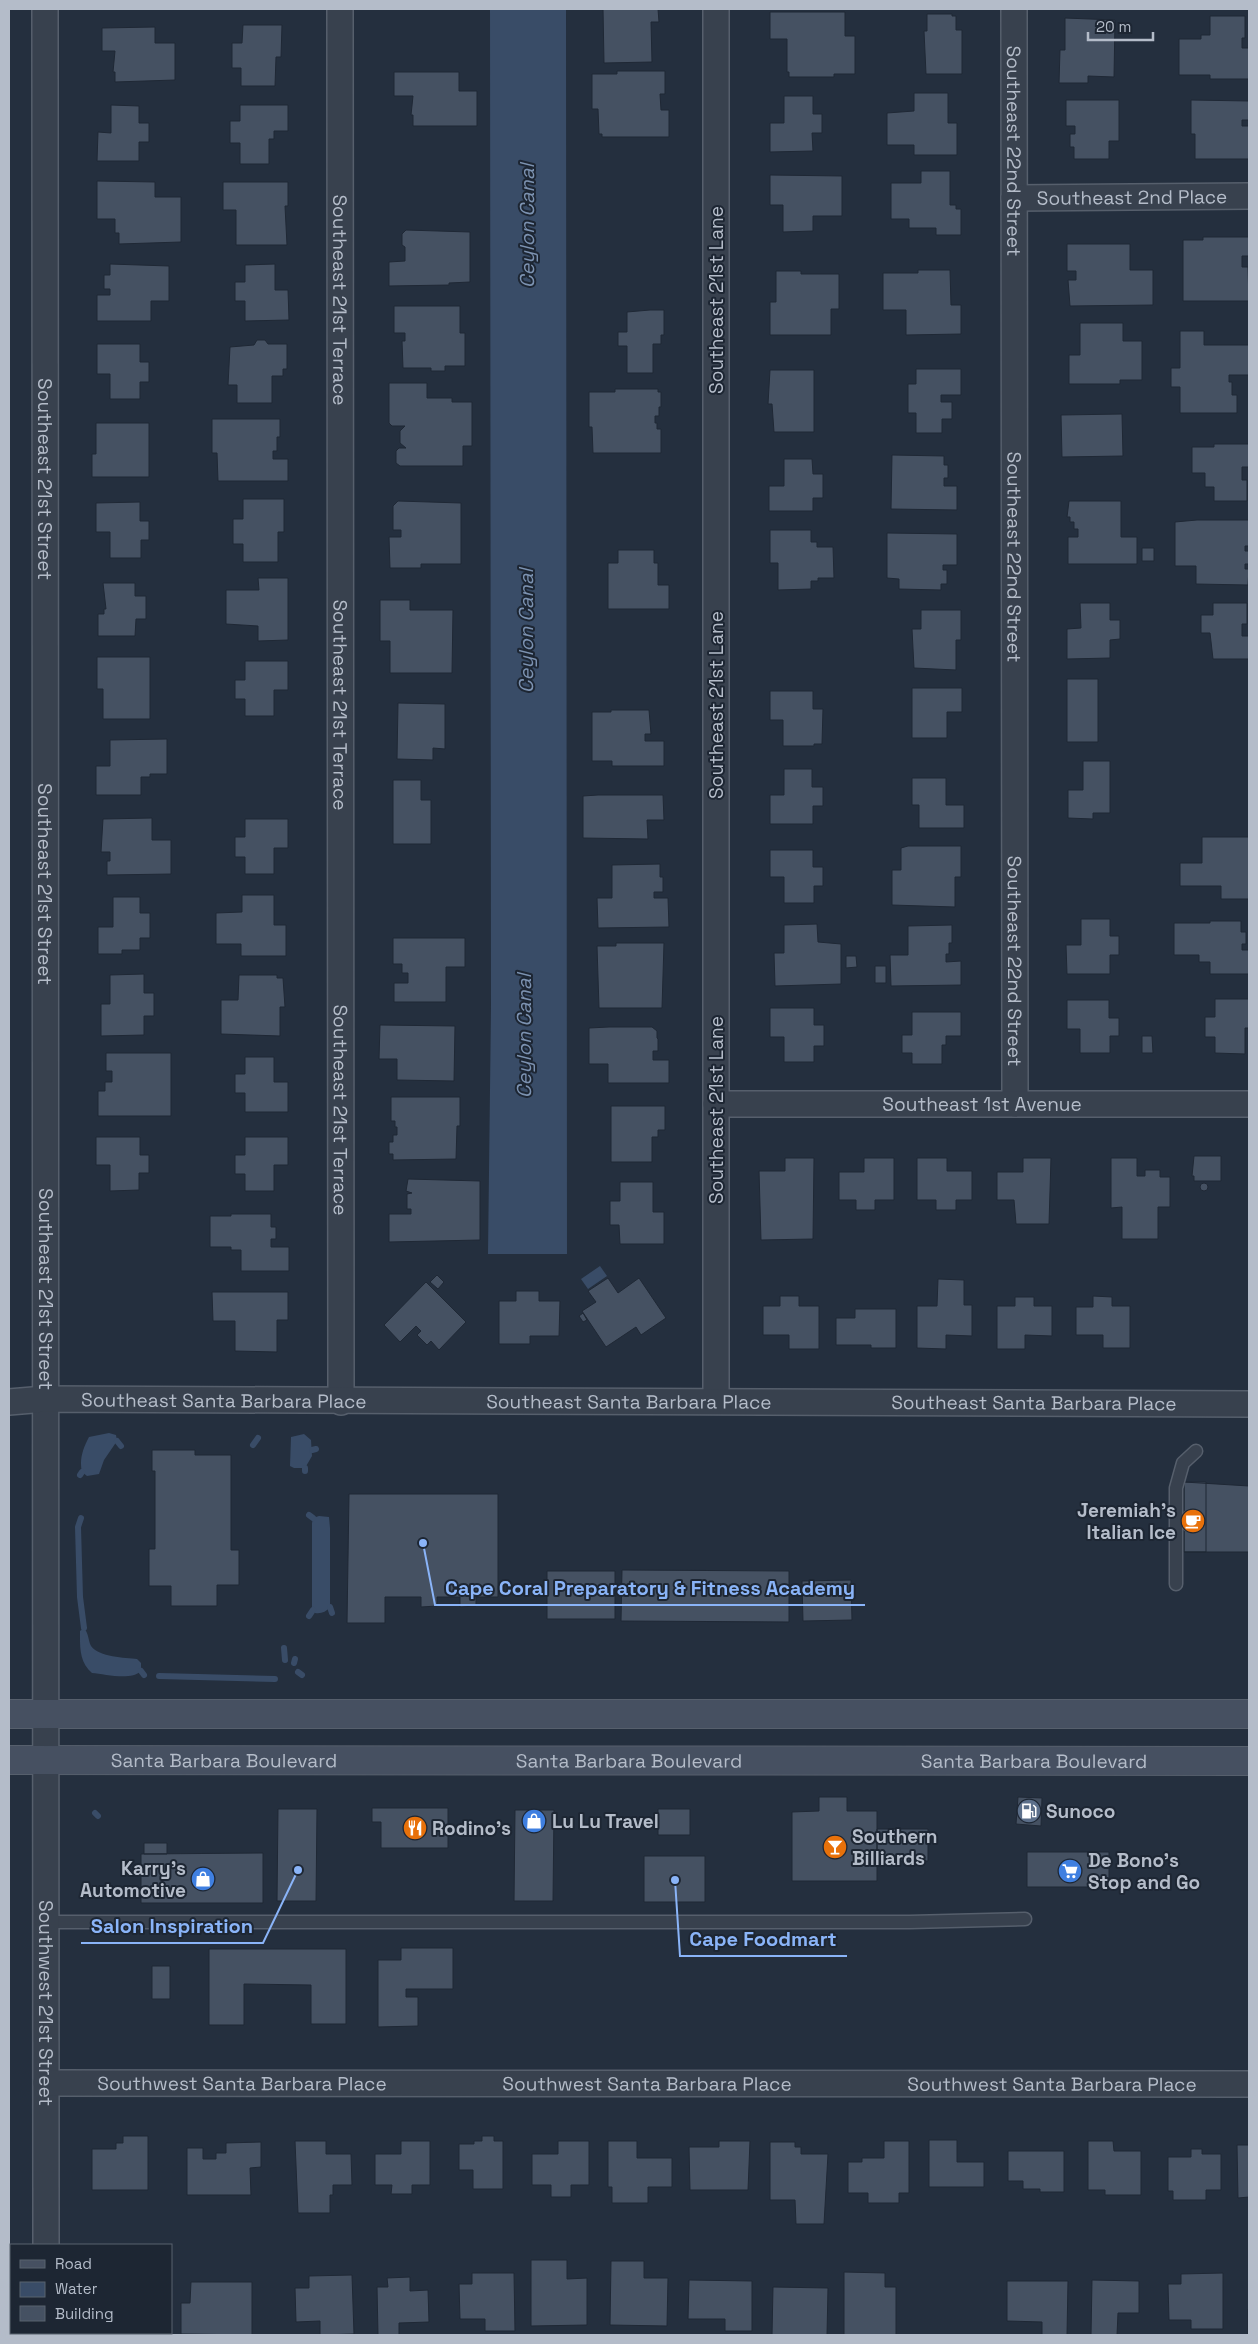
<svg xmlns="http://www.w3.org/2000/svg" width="1258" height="2344" font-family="'Space Grotesk',sans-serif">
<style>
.water{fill:#394c67}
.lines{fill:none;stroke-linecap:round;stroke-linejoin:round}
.stream{stroke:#394c67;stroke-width:6}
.building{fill:#455162;stroke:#1f2835}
.lane-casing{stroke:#565f6c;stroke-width:15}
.street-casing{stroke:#565f6c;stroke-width:28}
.secondary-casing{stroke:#565f6c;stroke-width:30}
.lane{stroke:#38414e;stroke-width:12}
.street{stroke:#38414e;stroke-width:25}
.secondary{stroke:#465061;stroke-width:28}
.labels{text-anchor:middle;stroke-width:4;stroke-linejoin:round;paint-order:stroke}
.street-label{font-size:19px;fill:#b4bcc9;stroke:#1d2633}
.poi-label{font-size:19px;font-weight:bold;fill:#b4bcc9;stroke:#1d2633;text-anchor:start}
.water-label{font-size:20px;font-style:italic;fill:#7c92b1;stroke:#1d2633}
.leader{fill:none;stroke:#8ab4f8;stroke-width:2}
.callout-dot{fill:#8ab4f8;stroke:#1d2633;stroke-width:2}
.callout-label{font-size:20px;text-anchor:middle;font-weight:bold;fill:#8ab4f8;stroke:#1d2633;stroke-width:4;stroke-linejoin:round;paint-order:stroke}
</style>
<rect width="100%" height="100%" fill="#242f3e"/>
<path class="water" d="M490,9H566L567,1254H488L491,1008Z
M600,1266L607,1276L588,1289L581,1279Z
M109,1433L116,1435L117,1441L104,1460L99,1474L87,1476L82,1472C79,1460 83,1448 89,1437Z
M304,1434L311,1440L312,1456L305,1468H294L290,1466L291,1437Z
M319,1516L329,1517L330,1528V1607C326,1612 321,1614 315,1613L312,1607V1523L313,1518Z
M84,1628C89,1634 88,1640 91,1646C99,1657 125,1658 137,1659L141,1663V1671C131,1681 105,1674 92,1673C79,1662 80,1647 80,1631Z"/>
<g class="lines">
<path class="stream" d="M117,1441L121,1446
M253,1445L258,1438
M312,1450L316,1449
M305,1468V1471
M80,1475L82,1472
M309,1515L313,1518
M81,1518L78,1527L80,1597L84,1628
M330,1607L332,1613
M309,1616L313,1610
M284,1648L285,1660
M294,1663L295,1659
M141,1671L144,1675
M298,1672L302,1675
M159,1676L275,1679
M95,1813L98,1816"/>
</g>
<path class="building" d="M603,9H658L659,22H651L652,62L604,63Z
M770,12H845V36H855V74H834V77H789V72H787V39H770Z
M927,14H952V16H956V30H962V74H926L924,31H927Z
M1210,16H1245V38H1242V48H1249V79H1210V75H1179V39H1201V35H1210Z
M1065,18L1115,20L1114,77L1088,76V83H1059L1060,50H1065Z
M243,25H282L281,57H276L275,86H241V68H232V43H242Z
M155,27V43H175V80L115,82V72H113L115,51H102V28Z
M617,71H665V94H660L661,110H669V137H602V134H599L598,109H592V74H617Z
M394,72H459V91H477V126H413V115H411L413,96H394Z
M914,93H948V123H957V155H914V145H887V113L914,111Z
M784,96H813V114H822V133H812L813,151L770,152V123H784Z
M1066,100H1119V141H1109V159H1074V147H1070V134H1075V126H1066Z
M1191,100L1249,101V120H1242V126H1249V159H1195V134H1191Z
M111,105L139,106V123H149V142H139V161H97L98,132L111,133Z
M240,105H288V131H274V139H269V164H240V143H230V121H240Z
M921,171H950V205H956V209H961V235H936V228H909V219H891V183H921Z
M770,175L842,176V216H813V231L783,232V205H770Z
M97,181L155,182V197H181V242L119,244V233H115V219H97Z
M223,182H288V206H285L287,245H236V210H223Z
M406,230L470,232V282L449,283V285L389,286V262L405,261V247L402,245V234Z
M1203,237H1249V256H1242V267H1248L1249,301H1183V240H1203Z
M1067,244H1130V270H1153V305L1070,306L1068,280H1076V271H1067Z
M110,264L169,266V301H151V321H97V295H110V289H104V275H110Z
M275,264V290H288L289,320L245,321V301H235V282H245V265Z
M918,270H950L951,305H961V334L906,335V310H883V273H918Z
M776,271H801V274H839V309H831V335H770V302H776Z
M394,306H460V333H465V366H445V371H431V368H403L402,341H405V333H394Z
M650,310H664V335H661V344H653V373H627V346H618V332H627V312Z
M1080,323H1123V341H1142V380H1120V384H1069V355H1080Z
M1180,331H1204V345H1249V375H1229V382H1232V395H1237V413H1180V387H1171V368H1180Z
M257,340H265L268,344H287V369H283V376H272V403H237V385H228L230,347L254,345Z
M97,344H140V362H149V382H140V399H110V374H97Z
M916,369H961V395H941V402H952V419H942V433H916V413H908V384H916Z
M770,370H814V432H774L772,404H768Z
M389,383H427V398H452V402H472V446H463V466H400L396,463V451L399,448H406L400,443V431L405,426H392L389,423Z
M615,389H658V392H661V407H659V416H655V423H657V429H661V453H593L592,427H589V392H615Z
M1122,414L1123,456L1062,457L1061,415Z
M212,419H280V437H277V451H273V459H288V481H218L217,453H212Z
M96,423H149V477H92V454H96Z
M1214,444H1249V467H1242V480H1247V501H1214V487H1205V473H1192V447H1214Z
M892,455L944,456V465H948V478H944V486H957V510L891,509Z
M784,459H812L813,474H823V498H813V511H769V486H784Z
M243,499H284V532H278V562H243V544H233V519H243Z
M398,501L461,503V564H421V568H390L389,537H401V530H393V506Z
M1069,501H1121V537H1137V564H1068V537H1078V529H1074V522H1070V517H1067Z
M140,502V521H149V540H141V558H110V532H96V503Z
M1197,520H1249V546H1245V551H1249V564H1245V569H1249L1248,585L1196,584V566H1175V522Z
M770,530H811V542H817V547H833L834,578H818V581H811V589L778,590V563H770Z
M887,533L957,534V565H943V570H947V584H941V590L899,589V579L887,578Z
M1142,548H1154V561H1142Z
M618,550H654V563H658V585H669V609H608V563H618Z
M258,578H288V640L258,641V626L226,624V590H259Z
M103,583H135V596H146V619H136L135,636H98V614H104V609H106Z
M380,600H410V610H453L452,673H390V641H380Z
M1080,603H1110V620H1120V639L1110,640V658L1067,659V629L1081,628Z
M1213,603H1247V624H1242V636H1249V659H1213L1210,633H1201V615H1213Z
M921,610H961V640H956V670L914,668L912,629H921Z
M97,657H150V719H103V689H97Z
M245,661H288V690H274V716H245V699H235V680H245Z
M1067,679H1098V742H1067Z
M912,688H962V712H947V738H912Z
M770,691H813V709H823L822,744H814V746H783V720H770Z
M398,703L445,704V749L433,748V760L397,759Z
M611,710H649L651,734H645V741H664V766H612V761H592V712H611Z
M167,739V774H150V777H141V795H96V766H110V740Z
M1083,761H1110V813H1093V819L1068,818V790H1083Z
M784,769H812V787H823V806H813V824H770V795H784Z
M912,778H946V805H964V828H919V805H912Z
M393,780H421V800H431V844H393Z
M598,795H663L664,820H647L648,839L583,838V796Z
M152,818V840H171V874L107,875V861H110V852H101L103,819Z
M245,819H288V848H274V874H245V857H235V837H245Z
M1202,837H1249V899H1221V886H1180V863H1202Z
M908,846H961V877H955V907L892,905V870H901V848Z
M770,850H813V867H823V886H814V903H784V877H770Z
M660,864V877H663V892H654V898H668L669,927L598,928L597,898H612V865Z
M242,895H274V925H286V956H241V944H216V913L242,912Z
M113,897H140V913H150V938H140V950H122V954H98V927H113Z
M1081,919H1110V936H1119V955H1110V974H1067L1066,945H1081Z
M1210,921H1241V932H1246V944H1242V950H1249V974H1210V962H1199V955H1174V923H1210Z
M817,924L818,942L841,944V984L775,986L774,953H784V925Z
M952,925V943H949V954H946V962L961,961V985L891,986L890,955H908V926Z
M393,938H465V967H446V1002H394V983H408V973H402V964H393Z
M616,943H664L662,1008H599L597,946H616Z
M846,956H856L857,967L846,968Z
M875,966H886V983H875Z
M144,974V993H154V1016H144V1035L101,1036V1004H110V975Z
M239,975H277V978H283L285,1007H280V1036L221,1034V1000H238Z
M1215,999H1249V1028H1245V1054L1215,1053V1037H1205V1017H1215Z
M1067,1000H1109V1018H1119V1036H1110V1053H1080V1029H1067Z
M770,1008H814V1025H824V1046H814V1062H784V1037H770Z
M912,1012H961V1036H946V1045H942V1064H912V1053H902V1035H912Z
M380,1025L455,1026L454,1081L397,1080V1059H379Z
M609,1027H652L657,1031V1038L658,1039V1051H653V1060H669V1083H608V1064H589V1028Z
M1142,1036H1152L1153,1053H1142Z
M106,1053H171V1116H98V1091H105V1082H112V1071H106Z
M245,1057H274V1082H288V1112H245V1093H235V1074H245Z
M391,1097H460V1126H457L456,1159L393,1160V1154H389V1142H393V1135H397V1127H395V1121H391Z
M611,1106H665V1130H658V1137H652V1162H611Z
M96,1137H140V1155H149V1173H139V1190L110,1191V1165H96Z
M245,1137H288V1165H274V1191H245V1174H235V1155H245Z
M1194,1156H1221V1181H1194V1176H1192Z
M785,1158H814L813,1239L761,1240L759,1171H785Z
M864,1158H894V1200H875V1210H856V1200H839V1172H864Z
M917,1158H947V1171H972V1200H956V1210H936V1200H917Z
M1023,1158H1051L1049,1224H1016L1014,1200H997V1172H1023Z
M1111,1158H1137V1176H1145V1170H1160V1177H1170V1207H1158V1239H1122V1207L1111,1208Z
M408,1179L480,1181V1240L389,1242V1214H411V1209H407V1194L412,1193L406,1191Z
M620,1182H653V1212H664V1244H620L619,1225H610V1201H620Z
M1200 1187a4 4 0 1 1 8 0a4 4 0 1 1-8 0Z
M231,1214H271V1227H276V1239H271V1247H289V1271H241V1250H231V1247H210V1216H231Z
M437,1275L444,1282L438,1289L430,1282Z
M608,1278L618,1293L639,1278L666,1318L641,1335L636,1327L606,1347L582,1311L596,1302L588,1291Z
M938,1279L964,1280V1305H972V1336L946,1335V1349L917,1348V1306H937Z
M426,1282L466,1322L439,1350L431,1341L427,1345L417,1335L421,1331L416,1326L400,1342L384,1325Z
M516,1291H539V1301H560L559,1336H530V1344H499V1301H516Z
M212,1292H288V1320H277V1352L235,1351V1321H213Z
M780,1296H799V1306H819V1349H789V1335H763V1306H780Z
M1093,1296L1112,1297V1306H1130V1348H1103V1335H1076V1307H1093Z
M1015,1297H1034V1306H1052V1336L1025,1335V1349H997V1306H1015Z
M855,1309H896V1348H871V1345H836V1318H855Z
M583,1313L587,1320L583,1322L579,1316Z
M152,1450H195V1455H231V1550H239V1585H217V1606H171V1586H149V1549H155V1471H152Z
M1184,1482H1206V1552H1184V1531H1179V1511H1184Z
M1184,1482L1249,1486V1552H1184V1531H1179V1511H1184Z
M349,1494H498V1597H476V1606L460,1607V1597H437V1606L421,1607V1597H385V1623H347Z
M622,1570L789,1571V1622L621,1621Z
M547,1571H615V1619H547Z
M851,1580L852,1620L803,1621L802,1581Z
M819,1797H847V1811H877V1881H792V1812L819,1811Z
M1018,1797L1042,1798L1041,1826L1016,1824Z
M372,1808H448V1848H381V1822H372Z
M278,1809H317L316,1901H277Z
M658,1809H690V1835H658Z
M515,1810H554L553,1901H514Z
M877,1829H928V1861H877Z
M144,1843H167V1854H144Z
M1027,1852H1109V1887H1027Z
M263,1853V1903H141V1854Z
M644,1856H705V1902H644Z
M401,1948H453V1989H406V1997H418V2026L378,2027V1960H401Z
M209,1949H346V2024H311V1985L244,1984V2025H209Z
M152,1966H170V1999H152Z
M123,2136H148V2190H92V2149H116V2143H123Z
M482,2136H494V2141H503V2189H473V2170H459V2144H474V2141H482Z
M929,2140H957V2162H984V2187H929Z
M295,2141H326V2154H351L352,2185H333V2195H330V2213H298Z
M401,2141H430V2185H412V2194H391L392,2185H375V2154H401Z
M558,2141H589V2185H571V2197H551V2185H532V2154H558Z
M608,2141H637V2158H672V2187H648V2203H612V2187H608Z
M719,2141H750L748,2190H690L689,2147H719Z
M884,2141H909V2193H899V2203H868V2193H848V2162H862V2158H884Z
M1088,2141H1113L1114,2151H1141V2195H1105V2190H1088Z
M261,2142V2167L250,2168L251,2195H187V2148H203V2159H216V2153H226V2143Z
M770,2142H795V2147H801V2154H828L824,2224H796L795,2200H770Z
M1237,2145H1249V2197L1238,2198Z
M1191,2149H1202V2154H1221V2190H1206V2200H1173V2191H1168V2157H1191Z
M1008,2151H1064V2192H1040V2189H1023V2181H1008Z
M531,2260H567V2279L587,2278V2325L531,2326Z
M611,2261H644V2278H668L667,2326L610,2325Z
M844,2272L885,2273V2287H896V2335H844Z
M472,2273H514L515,2331H485V2319H460L459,2284H472Z
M1223,2273V2329H1191V2320H1169L1168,2284H1181V2274Z
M352,2275L354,2334L320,2335V2321L296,2322L295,2288H309V2276Z
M410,2277V2291L428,2290L429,2322L399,2323V2335H378L377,2287H388L387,2278Z
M689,2280L752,2281V2331H725V2319H688Z
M1092,2280L1139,2281V2313H1118L1117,2335H1091Z
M1007,2281H1068L1067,2335H1042V2322L1007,2321Z
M191,2282H252V2335L181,2334V2303H190Z
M773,2287L828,2288L827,2335H772Z
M1248,2309H1249V2335H1248Z"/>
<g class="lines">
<g class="lane-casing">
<path id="lane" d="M1176,1584V1488L1183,1463L1196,1451
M45,1922H910L1025,1919"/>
</g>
<g class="street-casing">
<g id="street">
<path id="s1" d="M45,9L46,2245"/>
<path id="s2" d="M340,9L341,1402"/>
<path id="s3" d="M1014,9L1015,1104"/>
<path id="s4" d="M1014,198L1249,196"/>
<path id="s5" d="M716,1104H1249"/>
<path d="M716,1400V9"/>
<path id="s6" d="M9,1402L45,1399C446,1403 848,1400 1249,1404"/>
<path id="s7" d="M46,2083L1249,2084"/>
<path d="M47,2333V2335"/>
</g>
</g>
<g class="secondary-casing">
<g id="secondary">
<path d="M9,1714H1249"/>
<path id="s8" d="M9,1760L1249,1761"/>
</g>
</g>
<use href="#lane" class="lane"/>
<use href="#street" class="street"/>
<use href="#secondary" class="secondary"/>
</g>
<defs>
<g id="cafe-disc" transform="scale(1.25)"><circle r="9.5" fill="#e8710a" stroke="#1d2633"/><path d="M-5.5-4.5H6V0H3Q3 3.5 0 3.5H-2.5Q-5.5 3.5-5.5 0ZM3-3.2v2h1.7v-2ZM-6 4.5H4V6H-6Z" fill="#fff"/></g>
<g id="fuel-disc" transform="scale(1.25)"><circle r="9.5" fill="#5c6f8a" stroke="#1d2633"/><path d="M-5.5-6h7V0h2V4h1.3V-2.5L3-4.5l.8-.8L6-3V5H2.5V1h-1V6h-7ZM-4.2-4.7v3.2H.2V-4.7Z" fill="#fff"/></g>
<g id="shop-disc" transform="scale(1.25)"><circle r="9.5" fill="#3f7fe0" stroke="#1d2633"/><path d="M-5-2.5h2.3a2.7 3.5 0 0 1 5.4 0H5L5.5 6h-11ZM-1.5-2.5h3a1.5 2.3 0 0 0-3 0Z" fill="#fff"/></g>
<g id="restaurant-disc" transform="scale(1.25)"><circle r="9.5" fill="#e8710a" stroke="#1d2633"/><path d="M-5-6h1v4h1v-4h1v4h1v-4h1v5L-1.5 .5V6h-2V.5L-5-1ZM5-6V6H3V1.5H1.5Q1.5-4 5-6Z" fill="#fff"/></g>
<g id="bar-disc" transform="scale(1.25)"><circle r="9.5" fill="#e8710a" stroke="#1d2633"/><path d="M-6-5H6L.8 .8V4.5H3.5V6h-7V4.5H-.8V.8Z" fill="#fff"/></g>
<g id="supermarket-disc" transform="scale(1.25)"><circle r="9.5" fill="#3f7fe0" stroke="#1d2633"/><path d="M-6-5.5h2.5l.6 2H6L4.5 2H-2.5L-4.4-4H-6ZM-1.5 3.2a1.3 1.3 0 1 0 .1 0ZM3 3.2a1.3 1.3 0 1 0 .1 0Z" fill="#fff"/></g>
</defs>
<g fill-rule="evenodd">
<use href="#cafe-disc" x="1193" y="1521"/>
<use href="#fuel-disc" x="1029" y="1811"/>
<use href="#shop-disc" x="534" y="1821"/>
<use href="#restaurant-disc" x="415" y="1828"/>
<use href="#bar-disc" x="835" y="1847"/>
<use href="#supermarket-disc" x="1070" y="1871"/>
<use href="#shop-disc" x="203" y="1879"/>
</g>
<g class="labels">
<g class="street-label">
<text dy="7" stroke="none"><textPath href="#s3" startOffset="142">Southeast 22nd Street</textPath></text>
<text dy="7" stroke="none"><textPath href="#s4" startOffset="118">Southeast 2nd Place</textPath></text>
<text dy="7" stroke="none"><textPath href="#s2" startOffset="291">Southeast 21st Terrace</textPath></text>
<text transform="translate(716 300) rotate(-90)" y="7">Southeast 21st Lane</text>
<text dy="7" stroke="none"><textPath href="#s1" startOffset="470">Southeast 21st Street</textPath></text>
<text dy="7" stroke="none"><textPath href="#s3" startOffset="548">Southeast 22nd Street</textPath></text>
<text dy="7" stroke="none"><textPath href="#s2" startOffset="696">Southeast 21st Terrace</textPath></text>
<text transform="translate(716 705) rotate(-90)" y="7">Southeast 21st Lane</text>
<text dy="7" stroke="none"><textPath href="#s1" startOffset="875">Southeast 21st Street</textPath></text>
<text dy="7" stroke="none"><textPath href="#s3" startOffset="952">Southeast 22nd Street</textPath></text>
<text dy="7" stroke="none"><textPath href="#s5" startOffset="266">Southeast 1st Avenue</textPath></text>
<text dy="7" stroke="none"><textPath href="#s2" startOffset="1101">Southeast 21st Terrace</textPath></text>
<text transform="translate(716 1110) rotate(-90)" y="7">Southeast 21st Lane</text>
<text dy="7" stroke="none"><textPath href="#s1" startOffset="1280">Southeast 21st Street</textPath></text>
<text dy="7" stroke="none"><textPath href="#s6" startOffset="215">Southeast Santa Barbara Place</textPath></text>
<text dy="7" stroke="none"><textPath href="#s6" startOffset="620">Southeast Santa Barbara Place</textPath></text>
<text dy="7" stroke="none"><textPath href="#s6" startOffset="1025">Southeast Santa Barbara Place</textPath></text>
<text dy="7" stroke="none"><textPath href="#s8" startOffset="215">Santa Barbara Boulevard</textPath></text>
<text dy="7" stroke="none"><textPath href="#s8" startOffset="620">Santa Barbara Boulevard</textPath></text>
<text dy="7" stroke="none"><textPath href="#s8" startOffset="1025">Santa Barbara Boulevard</textPath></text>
<text dy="7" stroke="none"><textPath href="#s1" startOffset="1994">Southwest 21st Street</textPath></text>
<text dy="7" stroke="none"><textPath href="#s7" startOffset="196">Southwest Santa Barbara Place</textPath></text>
<text dy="7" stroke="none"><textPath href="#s7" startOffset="601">Southwest Santa Barbara Place</textPath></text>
<text dy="7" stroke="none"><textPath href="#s7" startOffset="1006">Southwest Santa Barbara Place</textPath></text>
</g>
<g class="poi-label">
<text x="1176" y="1517" text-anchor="end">Jeremiah's<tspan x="1176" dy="22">Italian Ice</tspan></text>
<text x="1046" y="1818">Sunoco</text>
<text x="552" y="1828">Lu Lu Travel</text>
<text x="432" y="1835">Rodino's</text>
<text x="852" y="1843">Southern<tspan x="852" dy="22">Billiards</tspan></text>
<text x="1088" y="1867">De Bono's<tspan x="1088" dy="22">Stop and Go</tspan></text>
<text x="186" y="1875" text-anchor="end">Karry's<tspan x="186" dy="22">Automotive</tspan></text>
</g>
<g class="water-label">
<text transform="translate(527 226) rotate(-90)" y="7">Ceylon Canal</text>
<text transform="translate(526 631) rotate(-90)" y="7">Ceylon Canal</text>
<text transform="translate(524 1036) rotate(-90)" y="7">Ceylon Canal</text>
</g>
</g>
<path class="leader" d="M423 1543L435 1605H865M298 1870L263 1943H81M675 1880L680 1956H847"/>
<g class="callout-dot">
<circle cx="423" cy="1543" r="5"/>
<circle cx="298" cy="1870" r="5"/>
<circle cx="675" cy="1880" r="5"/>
</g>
<g class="callout-label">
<text x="650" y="1595">Cape Coral Preparatory &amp; Fitness Academy</text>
<text x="172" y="1933">Salon Inspiration</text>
<text x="763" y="1946">Cape Foodmart</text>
</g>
<rect width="1258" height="2344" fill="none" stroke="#b4bcc9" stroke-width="20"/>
<rect x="10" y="2244" width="162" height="90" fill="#1d2633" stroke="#59626f"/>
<rect x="20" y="2260" width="25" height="8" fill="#465061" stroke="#59626f"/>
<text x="55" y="2269" font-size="15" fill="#b4bcc9">Road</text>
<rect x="20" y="2282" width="25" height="15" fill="#394c67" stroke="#59626f"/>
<text x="55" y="2294" font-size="15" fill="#b4bcc9">Water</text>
<rect x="20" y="2306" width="25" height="15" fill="#455162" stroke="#59626f"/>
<text x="55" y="2319" font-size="15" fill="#b4bcc9">Building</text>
<path d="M1088 32v8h65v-8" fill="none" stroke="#b4bcc9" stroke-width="2.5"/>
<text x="1096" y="32" font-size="15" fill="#b4bcc9" stroke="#1d2633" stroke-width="4" paint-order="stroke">20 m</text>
</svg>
